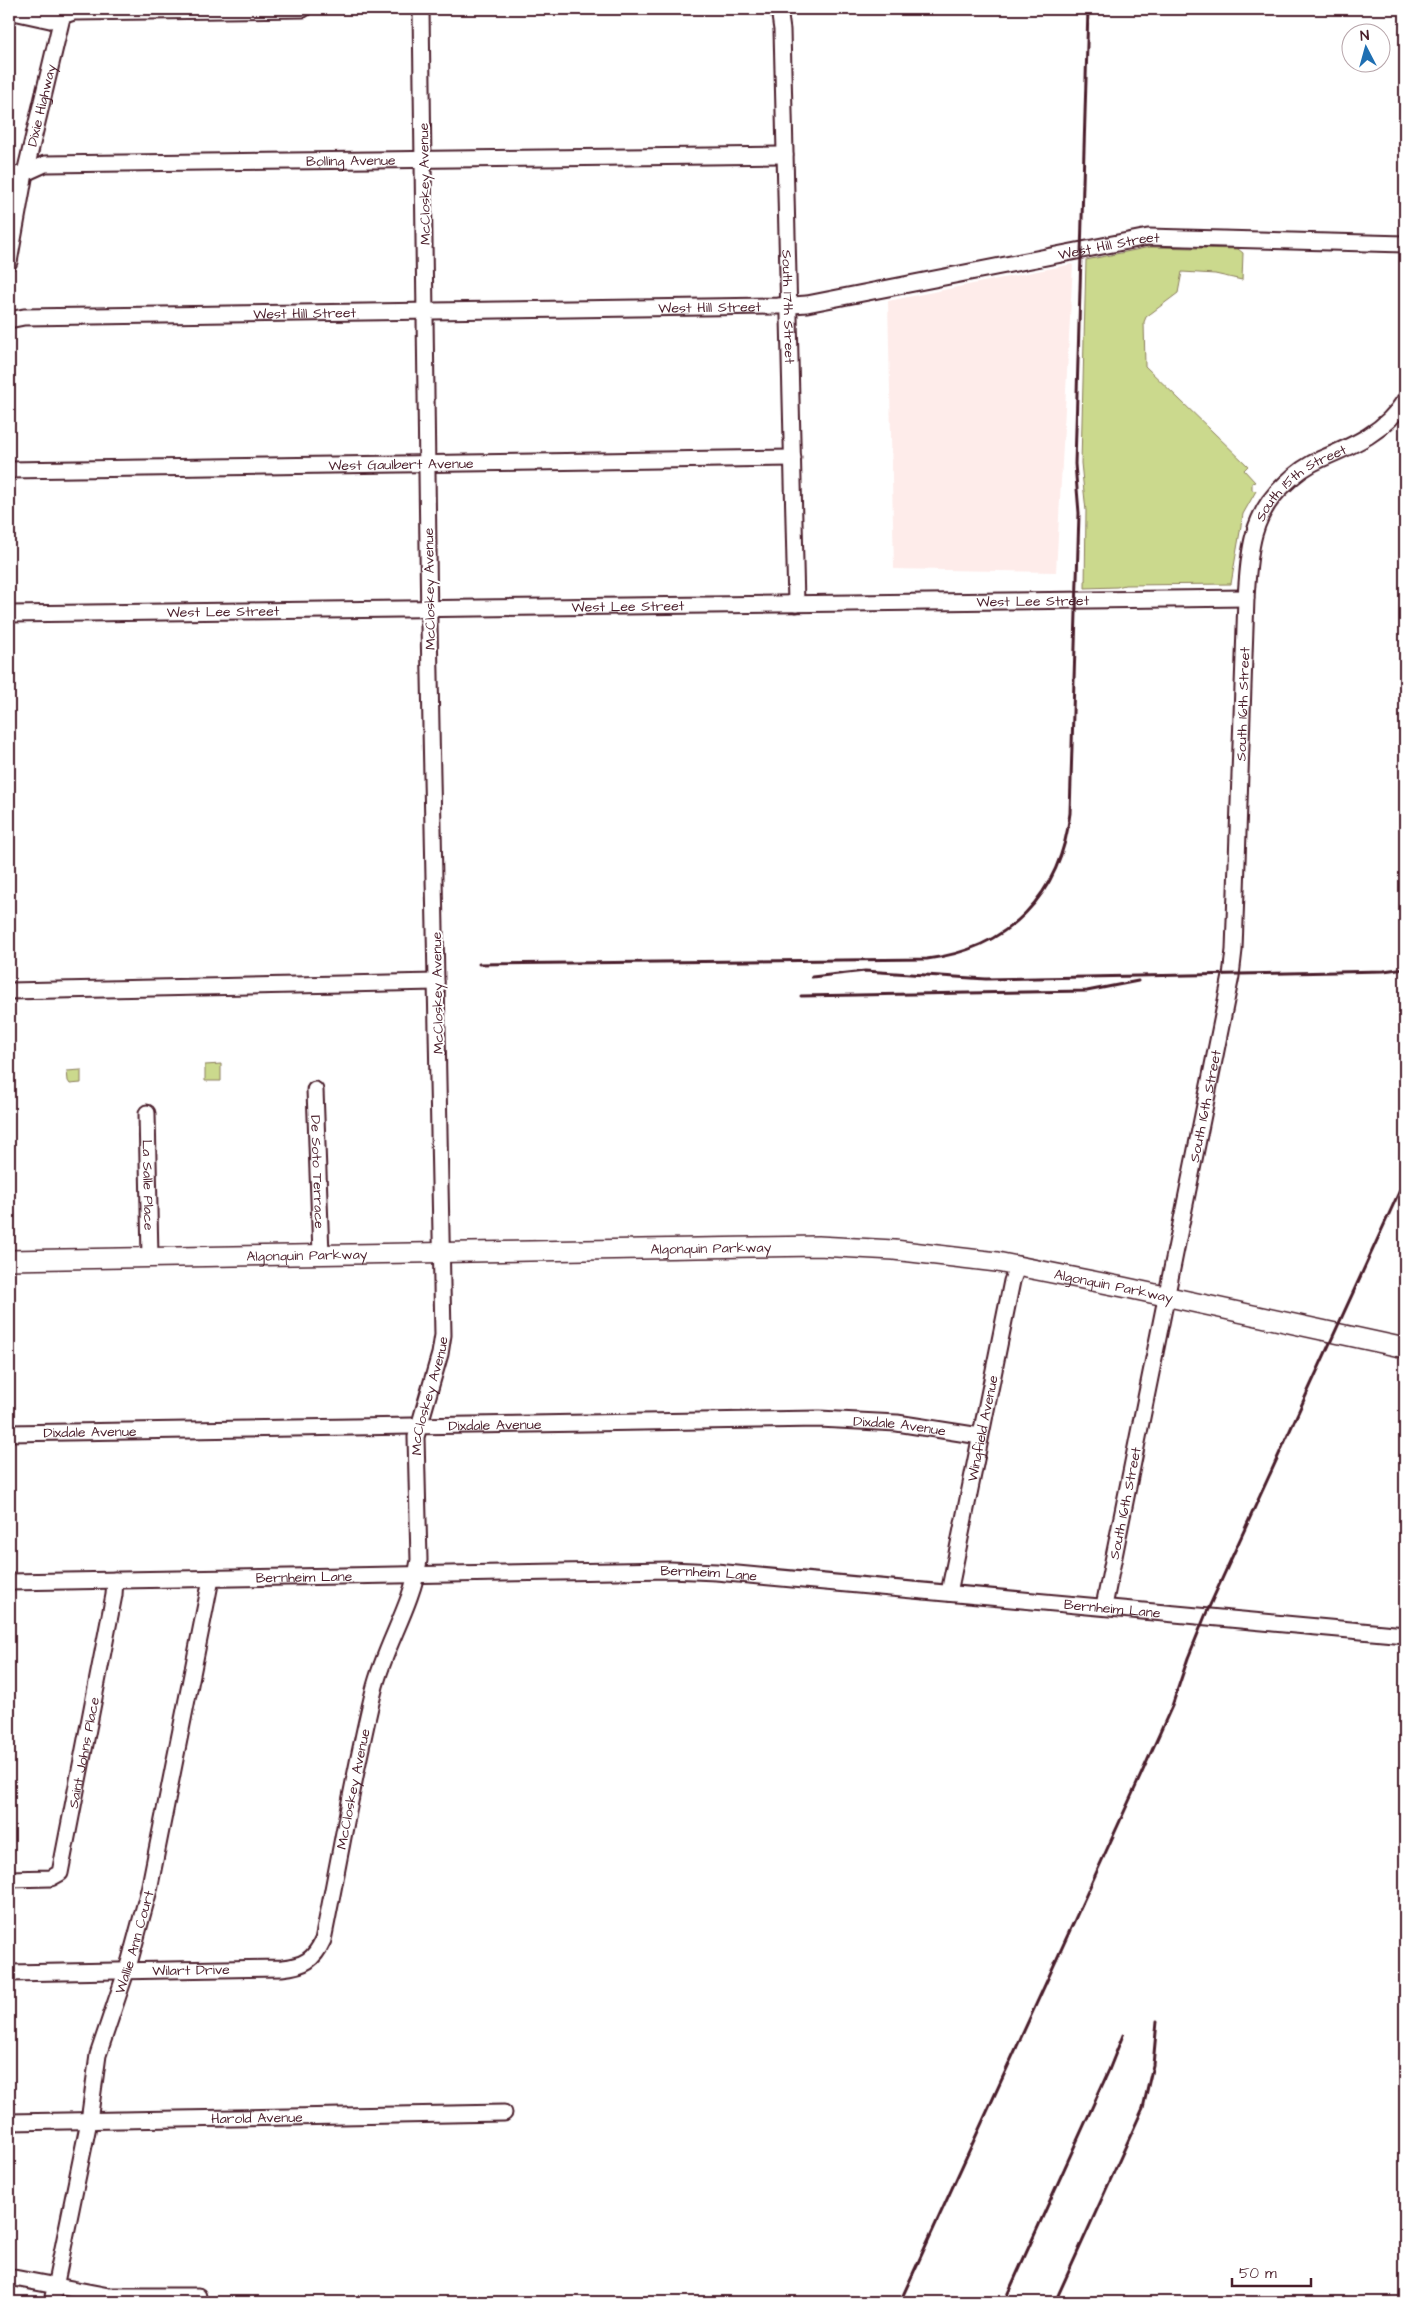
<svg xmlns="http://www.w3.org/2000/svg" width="1414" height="2311" font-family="'Architects Daughter',sans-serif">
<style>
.built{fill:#feecea}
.green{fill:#cbd98d;stroke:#8a7c5c}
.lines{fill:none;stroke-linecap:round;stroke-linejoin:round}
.minor-casing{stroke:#4a1f2b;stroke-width:19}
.major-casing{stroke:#4a1f2b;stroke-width:22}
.minor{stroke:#fff;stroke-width:15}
.major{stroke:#fff;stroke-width:19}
.rail{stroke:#4a1f2b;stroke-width:3}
.labels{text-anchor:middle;stroke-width:4;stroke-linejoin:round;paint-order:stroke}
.street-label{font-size:14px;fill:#4a1f2b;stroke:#fff}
</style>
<rect width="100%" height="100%" fill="#fff"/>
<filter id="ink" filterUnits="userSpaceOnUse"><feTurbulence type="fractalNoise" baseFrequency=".02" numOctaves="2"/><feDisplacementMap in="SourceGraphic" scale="10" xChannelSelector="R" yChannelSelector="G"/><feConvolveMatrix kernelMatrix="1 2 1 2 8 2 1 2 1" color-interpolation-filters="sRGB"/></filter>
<g filter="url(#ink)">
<path class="built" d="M1073,264L1056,572L894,569L888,301Z"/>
<path class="green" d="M1150,247L1238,249L1243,253L1242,280L1215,274L1182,272L1178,293L1146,317L1144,322L1145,366L1248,466L1244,470L1255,482L1252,483V490L1256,491L1243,514L1231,584L1125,585L1117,587L1085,588L1086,511L1081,463L1086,260Z
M221,1064V1081H205V1065Z
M81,1070V1083L70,1084L68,1081L67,1071Z"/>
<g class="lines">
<g class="minor-casing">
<g id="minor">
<path id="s1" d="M779,9L782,30L796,604"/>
<path d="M9,11L50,20L74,12L303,9"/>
<path id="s2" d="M9,176L25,173L45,164L785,155"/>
<path id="s3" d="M9,262L25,173L64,9"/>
<path id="s4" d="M9,320L24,317L778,306L807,304L1148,237L1405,244"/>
<path id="s5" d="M9,470L793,458"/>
<path id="s6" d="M9,614L1246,598"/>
<path d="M9,991L436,982"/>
<path id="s7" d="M315,1090L321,1254"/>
<path id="s8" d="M147,1113L150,1257"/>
<path id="s9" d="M9,1433L819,1419L897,1423L980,1436"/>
<path id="s10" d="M9,1582L670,1570L716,1572L1405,1635"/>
<path id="s11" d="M949,1593L1012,1281L1018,1265"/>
<path id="s12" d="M1104,1606L1231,976L1234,950L1246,598C1249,555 1250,516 1284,485C1295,474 1307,465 1321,459C1354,445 1385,432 1405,400"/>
<path id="s13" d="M9,1879L51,1878L60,1873L114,1595L115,1580"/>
<path id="s14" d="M9,1973L282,1968C304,1966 314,1960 323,1940C340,1857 354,1772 374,1690C385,1645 412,1606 419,1560L416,1437L440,1354L443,1335L429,625L421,9"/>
<path id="s15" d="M9,2122L504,2113"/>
<path d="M9,2277L109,2296H198"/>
<path id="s16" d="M52,2302L89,2121L98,2055L130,1960L149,1890L211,1579"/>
</g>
</g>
<g class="major-casing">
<g id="major">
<path id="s17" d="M9,1260L753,1247L818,1246L894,1250L997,1262L1123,1287L1405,1348"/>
</g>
</g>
<use href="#minor" class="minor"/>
<use href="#major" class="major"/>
<path class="rail" d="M479,964L927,959C1008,949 1061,895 1070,813L1079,513L1075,464L1088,9
M812,977L865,971L986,979L1384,971L1405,968
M801,996L1087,991L1138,981
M900,2302L1135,1788L1172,1706L1188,1658L1205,1616L1405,1179
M1004,2302L1109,2070L1123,2035
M1055,2302L1143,2108L1153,2065L1157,2021"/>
</g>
</g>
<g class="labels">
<g class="street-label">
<text dy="5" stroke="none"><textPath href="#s3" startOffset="160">Dixie Highway</textPath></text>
<text dy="5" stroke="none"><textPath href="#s2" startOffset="344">Bolling Avenue</textPath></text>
<text transform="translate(424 184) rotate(-91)" y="5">McCloskey Avenue</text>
<text dy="5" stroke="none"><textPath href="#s4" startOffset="1106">West Hill Street</textPath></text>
<text dy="5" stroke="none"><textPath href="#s1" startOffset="298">South 17th Street</textPath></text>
<text dy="5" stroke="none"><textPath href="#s4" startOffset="701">West Hill Street</textPath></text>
<text dy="5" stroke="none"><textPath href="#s4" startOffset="296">West Hill Street</textPath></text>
<text dy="5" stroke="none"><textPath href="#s5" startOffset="392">West Gaulbert Avenue</textPath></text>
<text dy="5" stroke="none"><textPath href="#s12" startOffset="1158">South 15th Street</textPath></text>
<text transform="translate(429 589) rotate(-91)" y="5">McCloskey Avenue</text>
<text dy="5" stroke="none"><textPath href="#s6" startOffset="1024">West Lee Street</textPath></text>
<text dy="5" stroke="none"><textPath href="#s6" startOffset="619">West Lee Street</textPath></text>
<text dy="5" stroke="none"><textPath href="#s6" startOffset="214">West Lee Street</textPath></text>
<text dy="5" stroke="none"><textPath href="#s12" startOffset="915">South 16th Street</textPath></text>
<text transform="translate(437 993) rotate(-91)" y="5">McCloskey Avenue</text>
<text dy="5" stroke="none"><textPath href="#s12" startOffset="510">South 16th Street</textPath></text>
<text dy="5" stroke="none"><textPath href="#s7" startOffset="82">De Soto Terrace</textPath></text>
<text dy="5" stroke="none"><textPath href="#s8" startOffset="72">La Salle Place</textPath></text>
<text dy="5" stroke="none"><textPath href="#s17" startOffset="702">Algonquin Parkway</textPath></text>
<text dy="5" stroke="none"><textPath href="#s17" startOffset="298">Algonquin Parkway</textPath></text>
<text dy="5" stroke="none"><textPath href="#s17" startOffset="1108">Algonquin Parkway</textPath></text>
<text dy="5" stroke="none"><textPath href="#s14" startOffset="885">McCloskey Avenue</textPath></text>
<text dy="5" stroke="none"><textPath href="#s9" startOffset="486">Dixdale Avenue</textPath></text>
<text dy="5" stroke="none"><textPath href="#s9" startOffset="891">Dixdale Avenue</textPath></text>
<text dy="5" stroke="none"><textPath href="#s11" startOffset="168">Wingfield Avenue</textPath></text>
<text dy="5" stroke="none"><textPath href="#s9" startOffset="81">Dixdale Avenue</textPath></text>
<text dy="5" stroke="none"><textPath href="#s12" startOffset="105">South 16th Street</textPath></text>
<text dy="5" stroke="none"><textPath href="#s10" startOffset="700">Bernheim Lane</textPath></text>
<text dy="5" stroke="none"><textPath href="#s10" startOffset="295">Bernheim Lane</textPath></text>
<text dy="5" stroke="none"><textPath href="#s10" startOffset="1105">Bernheim Lane</textPath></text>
<text dy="5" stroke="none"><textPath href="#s13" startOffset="175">Saint Johns Place</textPath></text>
<text dy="5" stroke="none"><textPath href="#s14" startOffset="480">McCloskey Avenue</textPath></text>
<text dy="5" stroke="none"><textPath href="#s16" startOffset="370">Wallie Ann Court</textPath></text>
<text dy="5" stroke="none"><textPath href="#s14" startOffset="182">Wilart Drive</textPath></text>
<text dy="5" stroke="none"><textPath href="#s15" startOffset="248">Harold Avenue</textPath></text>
</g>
</g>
<rect width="1414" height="2311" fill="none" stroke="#fff" stroke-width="30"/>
<rect x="15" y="15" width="1384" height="2281" fill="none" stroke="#4a1f2b" stroke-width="2" filter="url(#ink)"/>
<g transform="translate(1366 48) rotate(354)"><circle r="24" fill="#ffffff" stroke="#b7a5aa"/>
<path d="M0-4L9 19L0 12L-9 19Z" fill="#1f6fb2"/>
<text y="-8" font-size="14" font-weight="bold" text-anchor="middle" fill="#4a1f2b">N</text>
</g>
<path d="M1232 2278v8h79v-8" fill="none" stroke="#4a1f2b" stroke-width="2.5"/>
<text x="1239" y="2278" font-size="15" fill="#4a1f2b" stroke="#ffffff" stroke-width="4" paint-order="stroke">50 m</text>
</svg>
